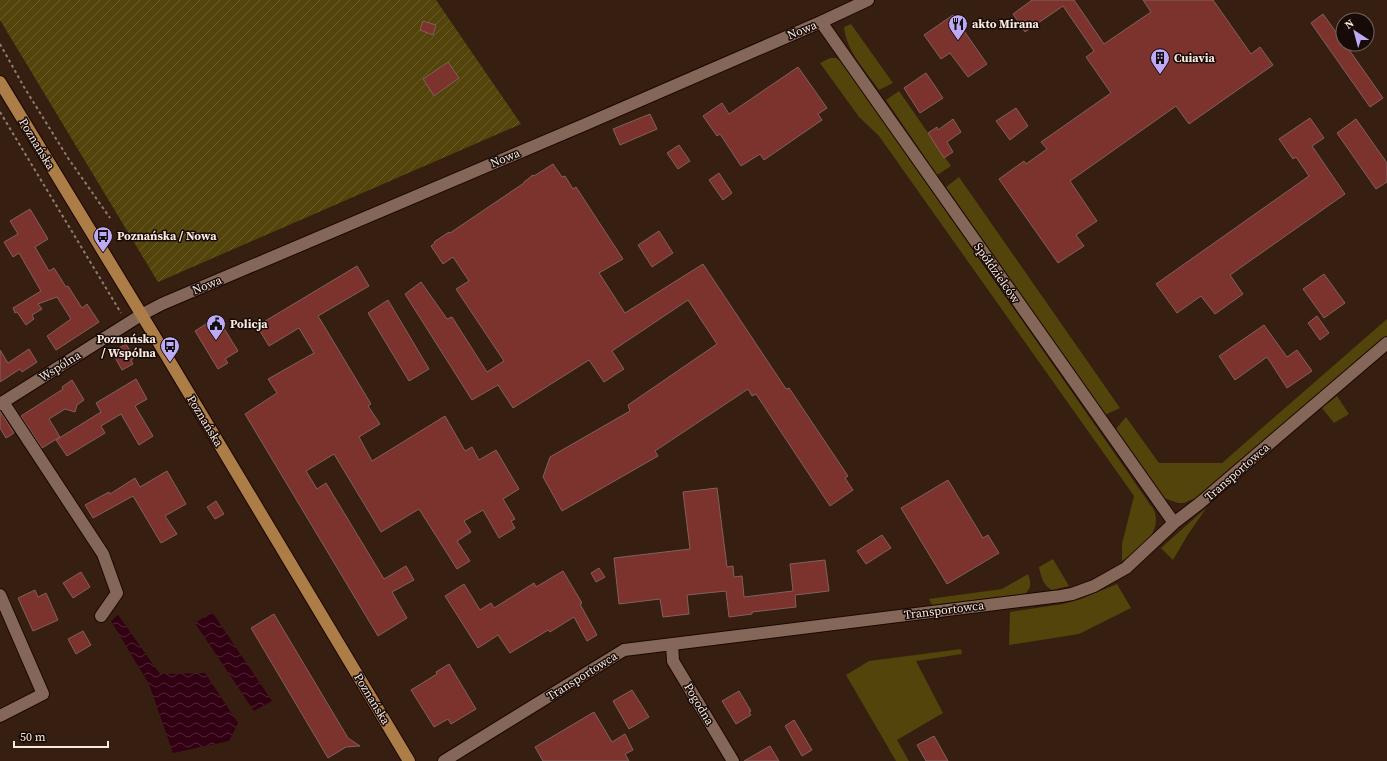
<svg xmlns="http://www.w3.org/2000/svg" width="1387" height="761" font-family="'Source Serif 4',serif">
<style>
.grass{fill:#52440a}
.garden{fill:url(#garden-furrows)}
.water{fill:url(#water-waves)}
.building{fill:#7c332e;stroke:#82605c}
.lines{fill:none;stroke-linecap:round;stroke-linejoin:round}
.minor-casing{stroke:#1d0700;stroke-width:14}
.major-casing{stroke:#1d0700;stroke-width:14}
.path{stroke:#907b70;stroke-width:2;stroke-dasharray:3 3;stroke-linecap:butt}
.minor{stroke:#846758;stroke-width:12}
.major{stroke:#ac7d47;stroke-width:12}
.labels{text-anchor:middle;stroke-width:3;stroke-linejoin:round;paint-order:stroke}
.poi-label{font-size:12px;font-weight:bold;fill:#fae9e0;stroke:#160b06;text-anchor:start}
.street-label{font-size:12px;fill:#fae9e0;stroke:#160b06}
</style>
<defs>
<pattern id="garden-furrows" width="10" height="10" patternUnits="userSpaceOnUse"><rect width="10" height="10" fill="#52440a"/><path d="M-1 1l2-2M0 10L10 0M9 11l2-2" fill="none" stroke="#6c5f2d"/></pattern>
<pattern id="water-waves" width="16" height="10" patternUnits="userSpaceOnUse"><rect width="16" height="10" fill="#320013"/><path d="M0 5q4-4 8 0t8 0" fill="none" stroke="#512535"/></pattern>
</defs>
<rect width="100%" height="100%" fill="#361e11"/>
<path class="grass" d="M851,24L893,83L879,90C866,71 846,51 844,27Z
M830,58H836L842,62L1154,510C1163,533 1139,549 1122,561V544L1134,496L879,136L859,117L820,63Z
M899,91L951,166L937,175L886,100Z
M959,177L1120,408L1105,415L946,187Z
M1387,319V336L1198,497L1184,503H1178L1164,498L1115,430L1126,417L1159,463H1222Z
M1337,396L1349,414L1334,423L1322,408Z
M1207,507L1187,536L1173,560L1161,548Z
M1053,559L1069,586L1052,590C1043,585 1041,577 1039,567Z
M1028,574C1031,582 1032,587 1025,594L932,605L929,599L1002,589Z
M1117,584L1131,608L1079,634L1009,645L1010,612L1063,604L1081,599Z
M961,649L962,654L916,661L943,713L897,740L909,761H896L846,675L869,661Z"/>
<path class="garden" d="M0,0H436L521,124L158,282L0,20Z"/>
<path class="water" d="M212,612L272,701L254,711L195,623Z
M118,615L160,674L205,673L238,723L229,741L173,753L149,684L111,621Z"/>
<path class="building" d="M1032,0H1074L1104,44L1151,12L1143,0H1213L1251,54L1260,47L1273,65L1189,124L1176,106L1070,181L1097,221L1076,235L1084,246L1058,263L999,179L1024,161L1026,164L1047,149L1041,142L1111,93L1086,57L1094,51L1063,6L1025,32L1013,14Z
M1323,14L1343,42V44H1345L1383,98L1370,107L1311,23Z
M953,15L987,64L968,77L950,53L941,59L924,35Z
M423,21L436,25L433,35L420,30Z
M448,62L459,78L434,96L423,79Z
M798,67L827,108L818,114L822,120L764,160L760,154L741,166L720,134L717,136L703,116L722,103L729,114Z
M926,73L943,98L920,113L904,88Z
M1016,108L1028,126L1010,140L996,121Z
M650,114L657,129L620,145L613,129Z
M1310,118L1324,138L1312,146L1345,194L1230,275L1243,294L1215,314L1201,296L1177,313L1156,284L1309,176L1296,157L1293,159L1279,139Z
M953,119L961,132L947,142L953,152L944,158L928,133L937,127L938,130Z
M1356,119L1387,163V182L1376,189L1337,133Z
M679,145L690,161L678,169L667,153Z
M553,164L562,177L565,176L573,189L576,187L623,259L599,273L625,313L703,264L786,389L789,388L848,476L845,478L853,490L830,506L756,394L752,396L748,389L655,451L658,456L562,511L543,477L550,457L630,411L628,405L717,344L688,300L612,351L624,369L604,382L589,360L513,408L498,385L472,400L405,294L421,282L447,319L452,317L487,372L504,361L456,289L469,281L453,257L443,264L431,246L435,243L434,242L449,232L450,233L524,183V182L533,175L534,176Z
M719,173L732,193L723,200L709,180Z
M30,209L48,239L35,247L49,271L54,268L66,287L68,286L82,308L87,304L99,322L56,350L47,336L71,319L57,297L38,304L42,309L32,315L34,319L26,325L17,312L15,313L13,308L41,291L19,253L13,257L4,242L18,234L10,221Z
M659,231L673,253L652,267L638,245Z
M357,266L369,286L318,316L371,404L368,406L380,424L359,437L372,461L445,416L465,451L472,447L479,460L496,450L519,489L503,499L515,519L511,521L515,528L499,538L483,510L464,521L471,532L457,541L470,561L457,569L419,509L381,532L334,454L306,471L317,489L326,483L384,579L406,566L414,580L392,592L407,618L378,636L245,414L277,393L268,379L314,353L299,328L269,346L257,326Z
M1324,274L1345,303L1324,318L1303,289Z
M388,300L429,369L409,381L368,313Z
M1317,316L1329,333L1320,340L1308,323Z
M217,317L238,351L225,359L228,363L218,369L195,331Z
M1264,325L1287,357L1297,350L1312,371L1287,388L1267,357L1235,380L1219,356Z
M126,344L134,358L131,360L133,364L122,370L112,352Z
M29,349L37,362L22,372L20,369L0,382V350L8,363Z
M136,379L147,399L135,406L153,436L139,445L121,414L101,426L105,433L67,456L56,440L101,412L96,403Z
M72,380L84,400L77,405L75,412L65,409L49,419L60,437L42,448L21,416L63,389L62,387Z
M0,411L14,433L6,438L0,428Z
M167,471L186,504L165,516L177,534L161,543L133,496L93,518L85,505L109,492L110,494L135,478L140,487Z
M948,480L983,538L988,535L999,553L947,584L901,508Z
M717,488L727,567L733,566L734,577L742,576L744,597L793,591L790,564L825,560L829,591L795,595L796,607L752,612V614L729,617L726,591L687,595L689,614L663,617L660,599L619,604L614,558L690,549L683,492Z
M216,501L224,514L215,519L207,507Z
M882,535L891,548L866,564L857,551Z
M599,568L605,577L596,582L591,573Z
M563,571L582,603L580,604L597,635L587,641L574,617L550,632L548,630L510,653L498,635L478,648L445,596L464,584L480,610L491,603L494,608L534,583L536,587Z
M81,572L90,587L73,598L63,583Z
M35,590L38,597L46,593L58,620L33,631L18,598Z
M274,614L348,738L360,746L346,747L328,758L251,628Z
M83,631L91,645L76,654L68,639Z
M449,664L476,709L451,724L448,719L434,727L411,690L437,674L436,672Z
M632,690L649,717L629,729L613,701Z
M739,691L751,711L749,712L751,715L736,724L722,701Z
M594,712L612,742L625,734L633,750L625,754L629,761H543L535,747Z
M794,720L812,750L802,756L785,726Z
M934,736L948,761H926L917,745Z
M770,746L779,761H744Z"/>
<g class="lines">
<g class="minor-casing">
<path id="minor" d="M821,22L1174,523
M3,402L103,554L117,593L101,616
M0,404L141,315L162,304L586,124L821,22L868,0
M0,595L43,694L0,716
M672,644L673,661L733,761
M444,761L624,650L1061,596L1072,594L1094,586L1126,568L1174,523L1200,503L1387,343"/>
</g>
<g class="major-casing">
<path id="major" d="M0,82L157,340L409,761"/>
</g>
<path class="path" d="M0,44L24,87L68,158L110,218
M0,112L121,313"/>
<use href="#minor" class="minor"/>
<use href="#major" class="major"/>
</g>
<defs>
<g id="restaurant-pin" transform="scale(1)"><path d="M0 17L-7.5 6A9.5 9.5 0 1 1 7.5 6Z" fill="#bda9f5" stroke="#160b06"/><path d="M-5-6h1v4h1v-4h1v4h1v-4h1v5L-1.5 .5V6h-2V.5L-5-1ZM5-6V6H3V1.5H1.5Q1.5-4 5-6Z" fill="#111"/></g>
<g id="building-pin" transform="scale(1)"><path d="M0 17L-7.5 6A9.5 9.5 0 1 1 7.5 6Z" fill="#bda9f5" stroke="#160b06"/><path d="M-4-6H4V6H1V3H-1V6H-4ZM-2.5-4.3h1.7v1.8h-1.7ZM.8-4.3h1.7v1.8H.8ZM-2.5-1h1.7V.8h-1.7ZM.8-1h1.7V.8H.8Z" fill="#111"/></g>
<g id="bus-pin" transform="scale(1)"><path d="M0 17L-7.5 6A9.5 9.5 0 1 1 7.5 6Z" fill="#bda9f5" stroke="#160b06"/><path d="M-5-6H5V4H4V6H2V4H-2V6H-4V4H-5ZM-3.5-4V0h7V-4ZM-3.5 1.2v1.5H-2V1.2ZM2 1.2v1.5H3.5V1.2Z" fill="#111"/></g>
<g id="civic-pin" transform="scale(1)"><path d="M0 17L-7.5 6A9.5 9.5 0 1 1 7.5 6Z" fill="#bda9f5" stroke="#160b06"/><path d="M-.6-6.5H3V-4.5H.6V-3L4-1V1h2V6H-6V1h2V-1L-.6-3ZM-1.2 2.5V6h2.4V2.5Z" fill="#111"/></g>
</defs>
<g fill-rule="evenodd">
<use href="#restaurant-pin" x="958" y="24"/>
<use href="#building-pin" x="1160" y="58"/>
<use href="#bus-pin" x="103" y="236"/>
<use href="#civic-pin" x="216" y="324"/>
<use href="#bus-pin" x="170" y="346"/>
</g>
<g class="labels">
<g class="poi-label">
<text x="972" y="28">akto Mirana</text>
<text x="1174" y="62">Cuiavia</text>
<text x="117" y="240">Poznańska / Nowa</text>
<text x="230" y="328">Policja</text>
<text x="156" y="343" text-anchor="end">Poznańska<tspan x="156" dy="14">/ Wspólna</tspan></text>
</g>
<g class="street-label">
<text transform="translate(802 30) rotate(-23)" y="4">Nowa</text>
<text transform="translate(37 144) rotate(59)" y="4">Poznańska</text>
<text transform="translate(505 158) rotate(-23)" y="4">Nowa</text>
<text transform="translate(997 273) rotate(55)" y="4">Spółdzielców</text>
<text transform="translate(207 285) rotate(-23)" y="4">Nowa</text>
<text transform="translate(60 366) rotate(-32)" y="4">Wspólna</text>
<text transform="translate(205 421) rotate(59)" y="4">Poznańska</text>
<text transform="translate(1237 472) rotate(-41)" y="4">Transportowca</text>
<text transform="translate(944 610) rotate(-7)" y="4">Transportowca</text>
<text transform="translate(582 676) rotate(-32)" y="4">Transportowca</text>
<text transform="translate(372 699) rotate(59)" y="4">Poznańska</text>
<text transform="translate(699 704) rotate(59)" y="4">Pogodna</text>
</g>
</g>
<g transform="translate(1355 32) rotate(324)"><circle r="19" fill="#160b06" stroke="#71645d"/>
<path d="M0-3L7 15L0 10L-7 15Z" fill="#bda9f5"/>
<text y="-6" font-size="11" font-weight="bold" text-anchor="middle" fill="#fae9e0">N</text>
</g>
<path d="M14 741v6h94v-6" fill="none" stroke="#fae9e0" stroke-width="2"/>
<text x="20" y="741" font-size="12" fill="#fae9e0" stroke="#160b06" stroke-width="3" paint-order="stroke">50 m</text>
</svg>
